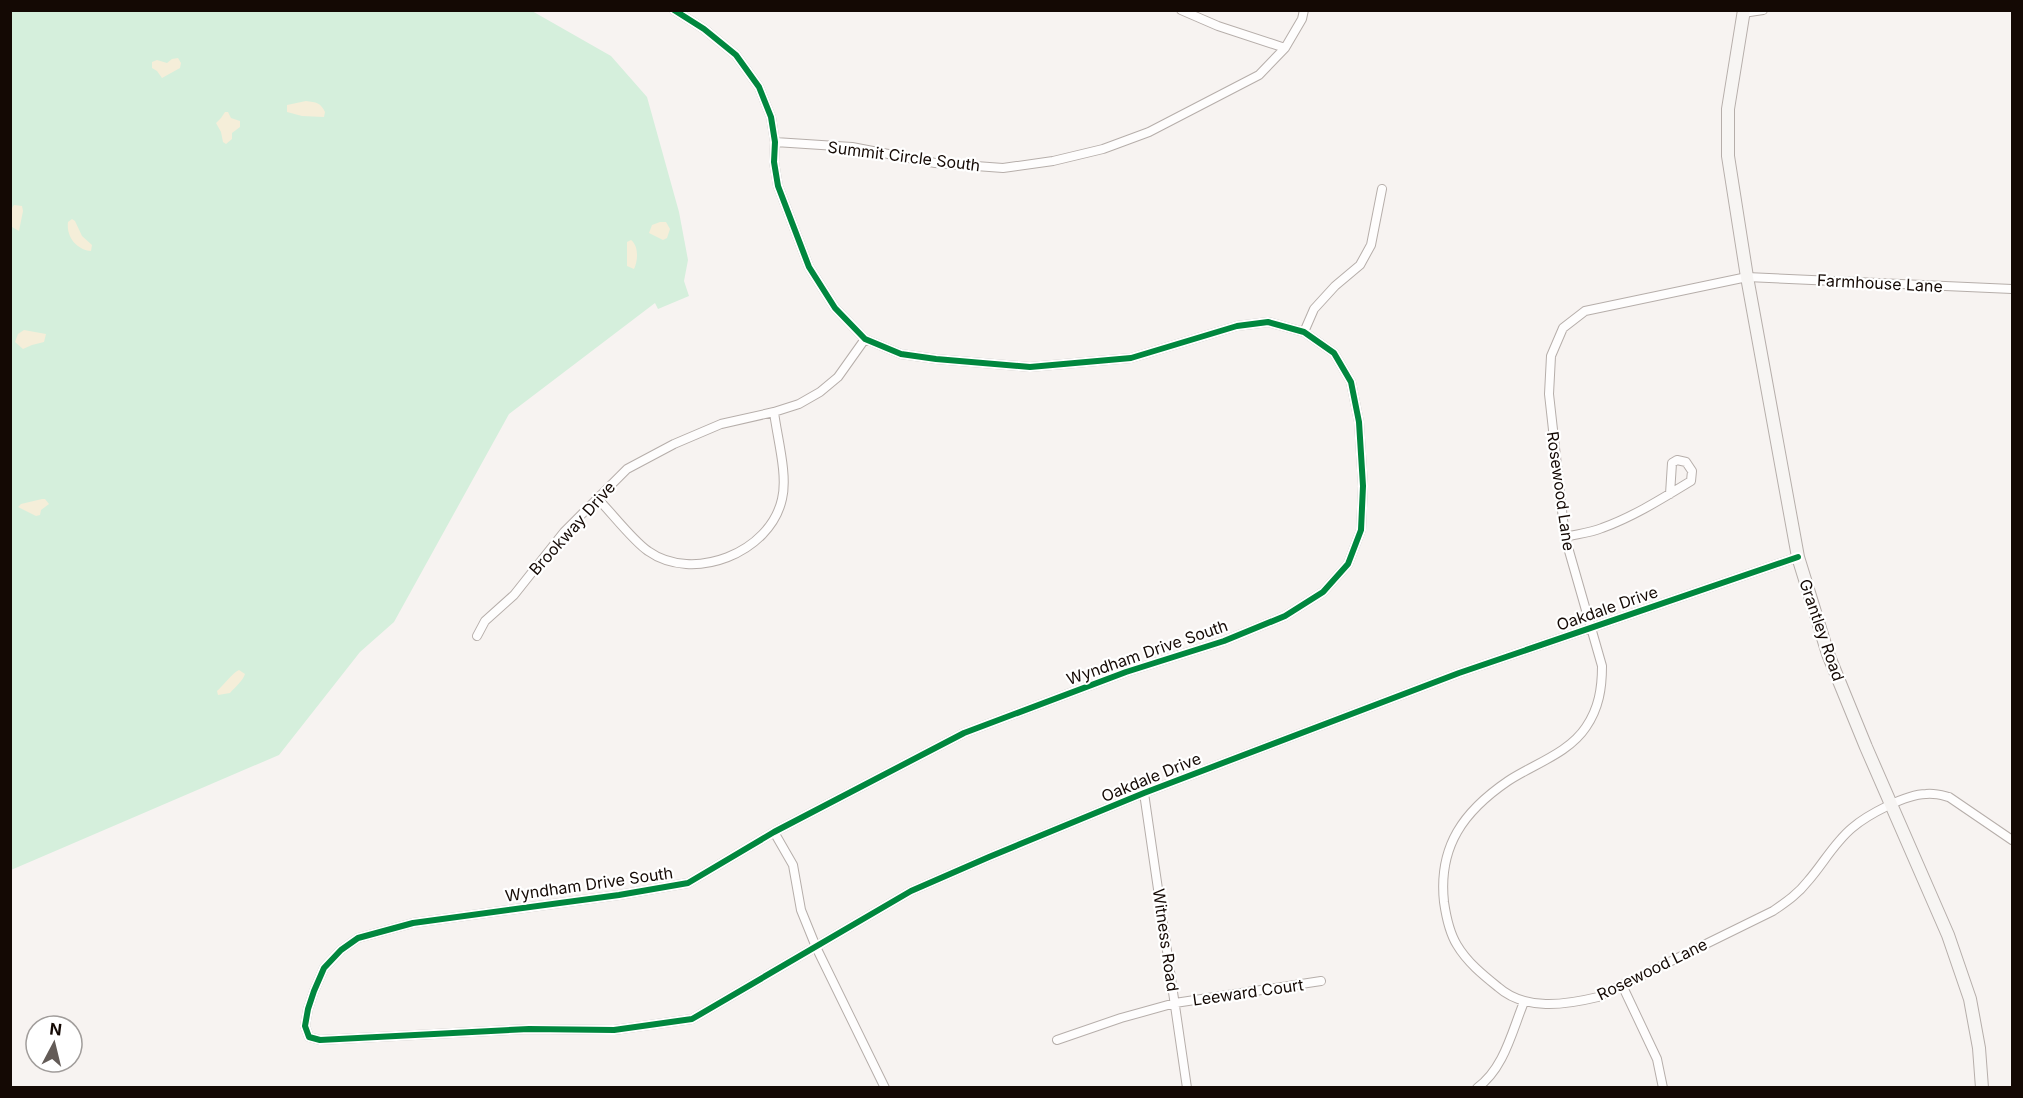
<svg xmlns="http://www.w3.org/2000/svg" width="2023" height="1098" font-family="Inter,sans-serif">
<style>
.green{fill:#d5efdc}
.sand{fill:#f5eed9}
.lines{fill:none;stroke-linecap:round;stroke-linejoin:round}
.street-casing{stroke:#b6aeaa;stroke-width:10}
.secondary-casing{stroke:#b6aeaa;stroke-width:14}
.street{stroke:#fefdfd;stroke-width:8}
.secondary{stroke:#f7f5f3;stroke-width:12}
.cycleway-casing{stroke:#fff;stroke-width:10}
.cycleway{stroke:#00873e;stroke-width:6}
.labels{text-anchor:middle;stroke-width:4.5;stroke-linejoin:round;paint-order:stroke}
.street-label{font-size:16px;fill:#140904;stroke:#fff}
</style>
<rect width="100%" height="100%" fill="#f7f3f1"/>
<path class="green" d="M11,11H532L611,56L647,97L679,212L688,260L684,281L689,296L658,309L655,303L509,414L394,622L360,652L279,755L11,870Z"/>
<path class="sand" d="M178,58L181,63L180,68L162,78L157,71L152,68V62L157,60L167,63L172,59Z
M306,101C316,102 321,103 325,112L324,117L302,116L287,112V105Z
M225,112H228L231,118L240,121V127L232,133V139L226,144L223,142L221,132L216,123L221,118Z
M14,205L22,206L23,211L19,231L12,227C10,221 10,209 14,205Z
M72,219L75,221L82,236L92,245L91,251C77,250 66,237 68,222Z
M660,222H666L670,229L667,238L663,240L649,233L652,225Z
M631,240C639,246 638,261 634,269L627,266V242Z
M24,330L46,334L44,342L32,345L23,349L15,342L18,334Z
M42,499H45L49,504L41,510L40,515L36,516L18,507L21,504Z
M239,670L245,674C243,681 234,688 230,693L218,695L217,691C224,685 232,673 239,670Z"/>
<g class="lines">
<g class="street-casing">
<path id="street" d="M674,10L704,29L736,55L759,87L771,117L775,142L774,162L778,186L809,267L835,308L865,339L901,354L936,359L1030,367L1131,358L1237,326L1268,322L1304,332L1334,353L1351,382L1359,422L1363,486L1361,530L1348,564L1323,592L1285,616L1224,641L1126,672L964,733L774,832L688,883L619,895L413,923L358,938L341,950L324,968L314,991L308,1009L305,1026L309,1037L320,1040L529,1029L614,1030L692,1019L911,891L989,857L1144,793L1459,673L1798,557
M1181,10L1218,26L1285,48
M1743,13L1763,10
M775,142L852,147L935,163L1003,168L1053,161L1103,149L1149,132L1259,75L1285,48L1302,19L1304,10
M2012,289L1747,277L1585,311L1563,328L1551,356L1549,394L1565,537L1602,666C1602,688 1599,708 1586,727C1569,753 1534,764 1508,781C1464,811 1438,846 1444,902C1446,916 1449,932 1457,945C1467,962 1483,975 1498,987C1525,1011 1565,1005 1598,997L1773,911C1786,902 1798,894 1808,881C1823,864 1834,843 1852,828C1867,815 1906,794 1926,794C1935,793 1941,795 1949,797L2012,840
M1304,332L1314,309L1335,286L1360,265L1371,245L1382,189
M597,498C611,512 633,541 648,551C693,583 770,553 782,499C788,475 777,437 774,412
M1565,537C1577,534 1590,533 1602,528C1633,517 1663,498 1691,481L1692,471L1686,462L1677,460L1672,463L1670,494
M477,636L485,621L514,595L564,532L627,469L674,444L721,424L774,412L799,404L820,392L838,377L865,339
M1144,793L1187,1088
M774,832L793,865L801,910L816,947L885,1088
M1622,985L1657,1059L1663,1088
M1057,1040L1121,1018L1175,1003L1321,981
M1477,1088C1504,1069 1512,1031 1524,1002"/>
</g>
<g class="secondary-casing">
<path id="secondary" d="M1744,10L1728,109V156L1747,277L1798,557L1828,654L1866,747L1948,935L1970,999L1979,1048L1982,1088"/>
</g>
<use href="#street" class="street"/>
<use href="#secondary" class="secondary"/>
<g class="cycleway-casing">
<path id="cycleway" d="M674,10L704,29L736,55L759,87L771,117L775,142L774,162L778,186L809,267L835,308L865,339L901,354L936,359L1030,367L1131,358L1237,326L1268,322L1304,332L1334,353L1351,382L1359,422L1363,486L1361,530L1348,564L1323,592L1285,616L1224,641L1126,672L964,733L774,832L688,883L619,895L413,923L358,938L341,950L324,968L314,991L308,1009L305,1026L309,1037L320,1040L529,1029L614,1030L692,1019L911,891L989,857L1144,793L1459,673L1798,557"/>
</g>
<use href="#cycleway" class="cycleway"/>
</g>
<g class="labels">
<g class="street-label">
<text transform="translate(904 156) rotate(7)" y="6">Summit Circle South</text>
<text transform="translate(1880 283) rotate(3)" y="6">Farmhouse Lane</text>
<text transform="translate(1561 491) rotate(82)" y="6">Rosewood Lane</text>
<text transform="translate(572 528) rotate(-48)" y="6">Brookway Drive</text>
<text transform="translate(1607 608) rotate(-19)" y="6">Oakdale Drive</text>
<text transform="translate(1822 630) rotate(71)" y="6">Grantley Road</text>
<text transform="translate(1147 652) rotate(-19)" y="6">Wyndham Drive South</text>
<text transform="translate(1151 777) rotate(-22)" y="6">Oakdale Drive</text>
<text transform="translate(589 884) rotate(-8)" y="6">Wyndham Drive South</text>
<text transform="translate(1166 940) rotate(82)" y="6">Witness Road</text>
<text transform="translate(1652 969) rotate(-26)" y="6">Rosewood Lane</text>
<text transform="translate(1248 992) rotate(-8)" y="6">Leeward Court</text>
</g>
</g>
<rect width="2023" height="1098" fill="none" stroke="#140904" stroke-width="24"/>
<g transform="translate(54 1044) rotate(7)"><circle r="28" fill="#ffffff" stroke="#a19d9b" stroke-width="1.5"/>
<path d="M0-4.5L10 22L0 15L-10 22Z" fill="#635b57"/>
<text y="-9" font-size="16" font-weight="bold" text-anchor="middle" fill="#140904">N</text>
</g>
</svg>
